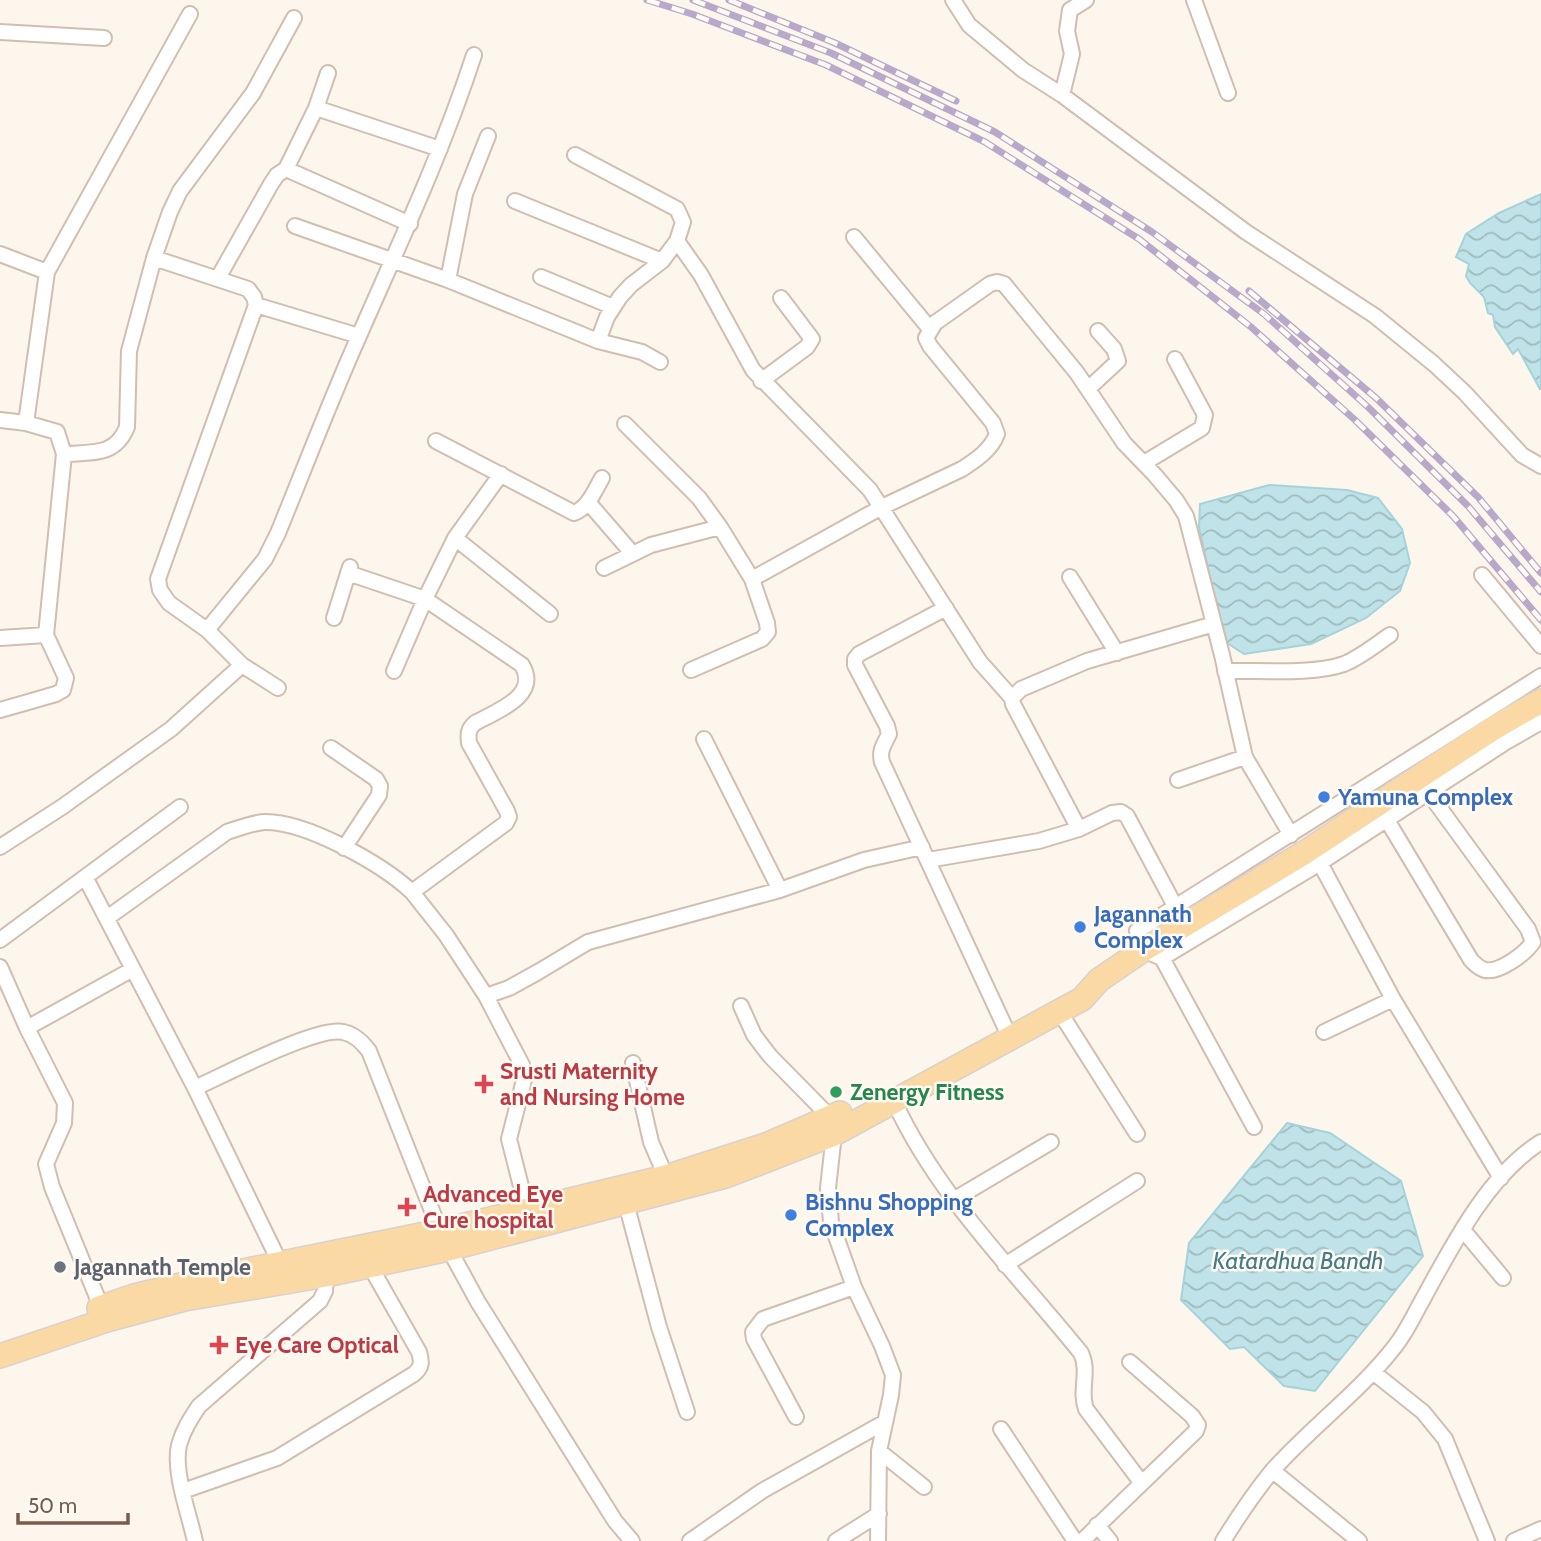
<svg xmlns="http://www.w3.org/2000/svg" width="1541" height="1541" font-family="Cabin,sans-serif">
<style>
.water{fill:url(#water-waves);stroke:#a5d3da;stroke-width:2}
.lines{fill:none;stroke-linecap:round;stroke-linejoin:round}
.minor-casing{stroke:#d1beb0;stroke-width:18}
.primary-casing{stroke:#dad1cd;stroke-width:26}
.minor{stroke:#fff;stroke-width:14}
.primary{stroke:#fbd9a5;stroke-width:23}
.rail-casing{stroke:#b9a8c9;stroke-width:7}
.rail{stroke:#fffaf3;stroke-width:4.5;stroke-dasharray:13;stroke-linecap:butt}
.shop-dot{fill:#3f7fe0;stroke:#fffaf3;stroke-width:2.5}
.health-dot{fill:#e0444e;stroke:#fffaf3;stroke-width:2.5}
.leisure-dot{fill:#2e9e5b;stroke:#fffaf3;stroke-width:2.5}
.worship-dot{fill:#6b7280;stroke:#fffaf3;stroke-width:2.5}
.labels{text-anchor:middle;stroke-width:5;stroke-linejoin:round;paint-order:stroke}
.shop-label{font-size:23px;font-weight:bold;fill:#366cbe;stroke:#fffaf3;text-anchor:start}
.health-label{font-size:23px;font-weight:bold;fill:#be3a42;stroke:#fffaf3;text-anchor:start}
.leisure-label{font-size:23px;font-weight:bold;fill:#27864d;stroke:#fffaf3;text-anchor:start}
.worship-label{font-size:23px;font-weight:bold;fill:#5b616d;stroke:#fffaf3;text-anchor:start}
.water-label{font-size:24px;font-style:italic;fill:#437c86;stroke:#fffaf3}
</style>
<defs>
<pattern id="water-waves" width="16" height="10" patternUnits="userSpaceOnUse" patternTransform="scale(1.75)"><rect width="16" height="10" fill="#bfe3e8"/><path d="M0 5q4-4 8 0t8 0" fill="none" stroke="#a0bbbe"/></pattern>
</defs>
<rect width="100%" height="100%" fill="#fdf6ec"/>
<path class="water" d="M1541,194V388L1540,389L1518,349L1513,354L1495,327L1493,315L1488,313L1484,297L1470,283L1466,276L1469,264L1456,257L1466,234L1499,213Z
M1269,485L1347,490L1378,498L1402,529L1410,563L1400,591L1366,618L1311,644L1244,654L1224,641L1199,527L1200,504Z
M1287,1123L1330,1133L1401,1181L1423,1256L1315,1391L1284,1386L1244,1347L1230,1349L1181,1300L1189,1243Z"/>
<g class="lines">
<g class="minor-casing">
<path id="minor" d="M953,0L969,25L1023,70L1062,95L1246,232L1375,316L1434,364L1465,393L1522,455L1541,466
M1194,0L1228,93
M0,32L104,38
M1062,95L1072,54L1067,31L1070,10L1086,0
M316,108L440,149
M575,155L677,209L683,222L677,241L701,275L753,370L870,490L980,662L1012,698
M286,169L410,224
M515,201L662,261
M295,226L448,280L598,341L607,317L620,297L631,285L662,261L677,241
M854,237L930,329
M0,254L47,272
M154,258L248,289L254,297L256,305L158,579L160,590L169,603L207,630L242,665L278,688
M541,277L613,307
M218,278L271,184L277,175L286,169L316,108L328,73
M448,280L465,194L488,136
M256,305L359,336
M598,341L642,352L660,362
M761,381L807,347L812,339L781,298
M1088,389L1118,361L1114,349L1098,331
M0,420L26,423L57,432L64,454L46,635L66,678L63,690L56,694L0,710
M26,423L47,272L190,14
M625,424L699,498L720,527L752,579L882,507L962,469C976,460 991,450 997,434L993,423L930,346L926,338L935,323L990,284L997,282L1004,284L1077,373L1124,443L1154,474L1176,500L1186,516L1222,655L1245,757L1291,835
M436,441L574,513C588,508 595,490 602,478
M64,454C91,452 115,457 127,427L129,351L154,258L170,212L180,191L253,93L294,18
M1144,463L1202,428L1205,415L1175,359
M588,502L632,553
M455,538L550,614
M604,568L651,545L720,527
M1482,575L1541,646
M1070,577L1117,653
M946,608L859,654L855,659V665L887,726L889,734C884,745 879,750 882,762L1005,1027
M334,618L350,567
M207,630L265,559L278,533C305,467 330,401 359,336C400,242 442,153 474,55
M0,638L46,635
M691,670L762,639L768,632L767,623L752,579
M394,671L425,599L455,538L501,474
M1225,671C1259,670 1313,675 1344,664C1361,657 1375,645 1390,635
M1541,676L1137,931L1143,950L1162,958L1320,863L1506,742L1541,722
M704,739L780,890
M331,748L376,779L380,786L379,795L344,848
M1178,780L1245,757
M1387,820L1471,960C1475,964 1478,968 1485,970C1499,973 1525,954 1533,942L1528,929L1428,792
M1079,829L1013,704L1012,698L1021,689L1087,661L1214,624
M0,847L62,807L171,729L242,665
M928,860L1039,841L1079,829L1112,813L1121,812L1127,816L1175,906
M1320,863L1393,999L1501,1178
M85,877L195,1088L280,1263
M412,892L446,935L486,996L522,1065L524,1080L509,1139L527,1210
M107,918L227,832C239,828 252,823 264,822C306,821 382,864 412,892L506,823L509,817L507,811L469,743C468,734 468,729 475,723C497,711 540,696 522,665L425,599L348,573
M0,940L180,807
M1162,958L1254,1127
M0,967L27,1028L65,1103L64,1123L46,1164L52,1187L104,1314
M486,996L509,988L538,972L588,942L780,890L864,860L922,847
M741,1006L754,1035L770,1056L831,1118L834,1134L828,1188L831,1222L854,1287L882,1346L893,1375L891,1395L879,1451L878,1541
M1059,1011L1137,1134
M27,1028L133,969
M1324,1032L1393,999
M633,1063L651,1142L666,1177
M195,1088C224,1075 317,1026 343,1032C354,1034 363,1043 369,1051L440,1231
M894,1101C938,1197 1015,1271 1081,1353C1090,1372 1079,1390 1086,1409L1141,1482
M955,1199L1051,1142
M626,1203L659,1327L687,1412
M1463,1230L1503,1278
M449,1249L478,1302L615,1521L632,1541
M1005,1265L1137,1181
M1373,1372L1423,1412L1445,1439L1487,1541
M796,1417L754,1339L753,1332L763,1319L854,1287
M1001,1429L1075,1541
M879,1451L924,1487
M1273,1471L1359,1541
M183,1491L277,1458L414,1374C422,1367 422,1362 419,1352L370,1266
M1097,1525L1110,1541
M195,1541C189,1514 173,1472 179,1445C183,1430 191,1418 199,1406L320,1301L325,1291L326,1275
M690,1541L762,1491L885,1422
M836,1541L879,1514
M1082,1541L1196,1431L1198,1425L1192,1416L1130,1362
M1223,1541C1238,1517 1254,1493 1272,1471C1311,1427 1360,1392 1396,1345C1407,1331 1414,1315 1423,1299C1452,1246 1488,1175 1541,1142
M1514,1541L1541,1529"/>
</g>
<g class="primary-casing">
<path id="primary" d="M99,1308L134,1296L218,1276L440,1231L666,1177L766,1145L840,1113
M0,1356L107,1320L185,1299L326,1275L449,1249L726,1176L834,1134L1082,999L1099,980L1143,950L1304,853L1492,729L1541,701"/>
</g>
<use href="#minor" class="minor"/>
<use href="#primary" class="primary"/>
<g class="rail-casing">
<path id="rail" d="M647,0L692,14L826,65L985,142L1139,239L1251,327L1355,420L1453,516L1541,620
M693,0L831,53L995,132L1152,232L1264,314L1368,407L1468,506L1541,592
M729,0L835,43L956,101
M1249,291L1376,398L1478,497L1541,573"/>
</g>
<use href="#rail" class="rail"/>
</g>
<g class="shop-dot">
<circle cx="1324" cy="797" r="7"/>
<circle cx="1080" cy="927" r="7"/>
<circle cx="791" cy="1215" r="7"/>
</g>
<g class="health-dot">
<path d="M480.5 1073.5h7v7h7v7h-7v7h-7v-7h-7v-7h7z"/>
<path d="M403.5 1196.5h7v7h7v7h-7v7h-7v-7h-7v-7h7z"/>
<path d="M215.5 1334.5h7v7h7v7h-7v7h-7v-7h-7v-7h7z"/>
</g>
<circle class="leisure-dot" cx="836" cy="1092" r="7"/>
<circle class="worship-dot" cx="60" cy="1267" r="7"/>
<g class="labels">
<g class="shop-label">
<text x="1338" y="805">Yamuna Complex</text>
<text x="1094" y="922">Jagannath<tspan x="1094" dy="26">Complex</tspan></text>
<text x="805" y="1210">Bishnu Shopping<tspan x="805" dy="26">Complex</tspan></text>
</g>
<g class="health-label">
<text x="500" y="1079">Srusti Maternity<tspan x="500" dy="26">and Nursing Home</tspan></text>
<text x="423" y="1202">Advanced Eye<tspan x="423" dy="26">Cure hospital</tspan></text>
<text x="235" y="1353">Eye Care Optical</text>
</g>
<g class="leisure-label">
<text x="850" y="1100">Zenergy Fitness</text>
</g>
<g class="worship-label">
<text x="74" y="1275">Jagannath Temple</text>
</g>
<g class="water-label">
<text x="1298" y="1269">Katardhua Bandh</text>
</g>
</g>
<path d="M18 1513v10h110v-10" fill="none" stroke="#7a5c4d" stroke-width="3.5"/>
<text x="28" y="1513" font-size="21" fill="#7a5c4d" stroke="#fffaf3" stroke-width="5" paint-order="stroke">50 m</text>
</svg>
